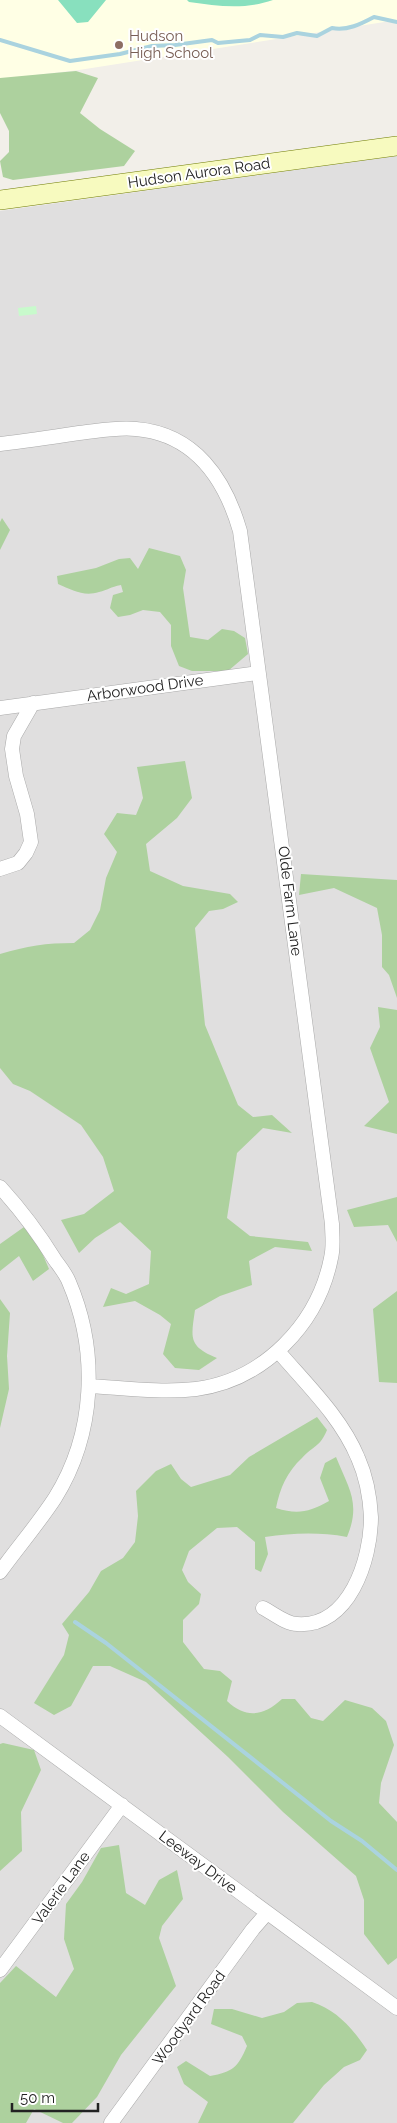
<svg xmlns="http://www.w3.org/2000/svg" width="397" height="2123" font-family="Raleway,sans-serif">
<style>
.residential{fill:#e0dfdf}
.education{fill:#ffffe5}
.forest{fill:#add19e}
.park{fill:#c8facc}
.pitch{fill:#88e0be}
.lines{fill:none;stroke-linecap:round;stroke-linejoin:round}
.stream{stroke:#aad3df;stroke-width:4}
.street-casing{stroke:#a9a9a9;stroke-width:15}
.secondary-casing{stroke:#707d05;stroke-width:20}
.street{stroke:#fff;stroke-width:14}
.secondary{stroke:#f7fabf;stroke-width:19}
.education-dot{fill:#8d6e63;stroke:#fff;stroke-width:2}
.labels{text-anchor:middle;stroke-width:4;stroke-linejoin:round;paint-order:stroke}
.education-label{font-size:15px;fill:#785e54;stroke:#fff;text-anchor:start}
.street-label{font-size:15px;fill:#222;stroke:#fff}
</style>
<rect width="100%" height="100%" fill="#f2efe9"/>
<path class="residential" d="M397,156V2123H0V211Z"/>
<path class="education" d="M0,0H397V20L79,70L0,79Z"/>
<path class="forest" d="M76,71L98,78L80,113L100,129L135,151L124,166L13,180L3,177L0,161L9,152V131L0,113V78Z
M2,518L10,530L0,550V522Z
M149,548L180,556L186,570L183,588L190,637L208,640L222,629L234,631L245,638L248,654L228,671H192L179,666L171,646V625L160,612L143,610L130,615L118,617L110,608L113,595L123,592L121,585C110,587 108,590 99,592C84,597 72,590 58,584L57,576L96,568L119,559L130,558L138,569Z
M185,761L192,798L177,818L146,844L150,871L183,886L230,894L238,902L223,909L209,911L195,928L205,1025L238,1105L253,1117L272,1115L292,1133L263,1128L237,1153L227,1218L250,1236L308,1242L312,1251L275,1247L249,1261L252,1285L220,1296L195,1310C191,1338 188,1346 217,1358L199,1370L175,1368L163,1354L171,1324L160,1315L135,1301L103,1307L111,1288L126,1294L149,1284L151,1251L120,1222L95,1238L79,1253L61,1220L84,1214L114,1191L103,1157L81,1125L30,1091L13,1084L0,1068V954C27,946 46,943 74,943L90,930L100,910L106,878L117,852L104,834L117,813L136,815L143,798L137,767Z
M301,874L397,880V998L389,975L382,967V935L377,908L334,888L299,895Z
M378,1007L397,1010V1134L364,1126L389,1102L370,1048L380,1027Z
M397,1197V1242L388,1225L354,1227L347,1210Z
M24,1227L40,1248L49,1269L33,1281L19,1256L0,1271V1244Z
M397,1291V1383L379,1382L373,1309Z
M0,1299L10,1313L7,1356L9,1389L0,1428Z
M317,1417L327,1430C320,1447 314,1445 302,1458C287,1472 280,1488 276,1508C298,1515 309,1512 329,1501L320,1478L325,1463L336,1457C349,1489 361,1503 347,1537C319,1532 293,1533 265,1537L268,1554L261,1572L255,1569V1542L237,1527L217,1528L189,1551L182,1570L188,1582L201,1594L199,1604L183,1620V1642L204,1669L220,1671L232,1681L227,1701C246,1719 264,1716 282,1699H295L311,1718L323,1721L345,1700L372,1708L386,1721L394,1745L381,1783L379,1803L397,1822V1958L388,1965L364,1934V1900L356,1876L283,1812L228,1757L146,1682L110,1666H93L71,1706L54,1715L34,1703L64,1655L69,1635L62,1624L89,1592L101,1571L123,1558L135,1542L138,1516L136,1491L156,1471L171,1464L181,1479L191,1487L230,1475L249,1457Z
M3,1743L34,1750L41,1770L21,1812L22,1851L0,1871V1744Z
M119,1845L126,1893L145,1905L159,1880L177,1870L183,1899L162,1926L159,1938L176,1986L121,2055L97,2097L72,2123H63L34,2109L26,2123H0V1983L16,1966L56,1997L74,1969L64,1939L66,1904L82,1882L101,1848Z
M312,2002C337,2010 353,2029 367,2050L360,2060L344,2067L324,2085L293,2123H198L208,2102L184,2084L177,2067L186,2061L210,2076C233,2072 238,2067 247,2046L242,2036L211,2024L214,2009H232L262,2018L284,2012L297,2003Z"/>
<path class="park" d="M36,306L37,314L19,316L18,308Z"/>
<path class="pitch" d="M58,0H106L88,22L77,23Z
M187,0H273C244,10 218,6 189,2Z"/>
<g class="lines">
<path class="stream" d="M0,40L70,61L120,54L152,46L175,45L212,40L218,43L250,40L260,35L283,37L297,33L317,36L332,28C347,31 361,24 374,17L397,22
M75,1622L106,1643L331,1821L362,1841L397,1870"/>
<g class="street-casing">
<path id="street" d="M0,444C26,441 53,437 79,433C98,431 117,427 136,429C195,434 225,479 240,531L332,1224C332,1235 334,1246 331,1258C318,1324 264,1380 196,1389C161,1393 124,1388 90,1386
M0,708L258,673
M0,869L18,863L26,853L31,842L27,814L16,776L12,749L14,736L33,703
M0,1187C21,1210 39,1234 55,1260C60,1267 66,1274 69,1282C99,1352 95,1434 55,1498C38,1524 18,1547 0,1572
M263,1608C273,1613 286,1624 297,1624C349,1628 371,1560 371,1517C370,1498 366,1476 358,1458C341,1417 307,1385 278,1351
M0,1716L397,2008
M0,1970L122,1805
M111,2123L253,1929L267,1913"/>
</g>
<g class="secondary-casing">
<path id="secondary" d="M0,200L397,146"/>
</g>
<use href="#street" class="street"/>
<use href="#secondary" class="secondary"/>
</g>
<circle class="education-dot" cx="119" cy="45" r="5"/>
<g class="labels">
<g class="education-label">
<text x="129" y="41">Hudson<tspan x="129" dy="17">High School</tspan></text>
</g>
<g class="street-label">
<text transform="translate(199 173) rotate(-8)" y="5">Hudson Aurora Road</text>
<text transform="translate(145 688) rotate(-8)" y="5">Arborwood Drive</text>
<text transform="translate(290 901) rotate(83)" y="5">Olde Farm Lane</text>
<text transform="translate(198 1862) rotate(37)" y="5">Leeway Drive</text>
<text transform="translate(61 1888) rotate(-54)" y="5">Valerie Lane</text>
<text transform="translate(189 2018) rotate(-54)" y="5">Woodyard Road</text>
</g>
</g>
<path d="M12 2103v8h86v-8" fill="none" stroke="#222222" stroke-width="2.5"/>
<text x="20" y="2103" font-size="15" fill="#222222" stroke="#ffffff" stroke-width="4" paint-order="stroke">50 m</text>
</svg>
